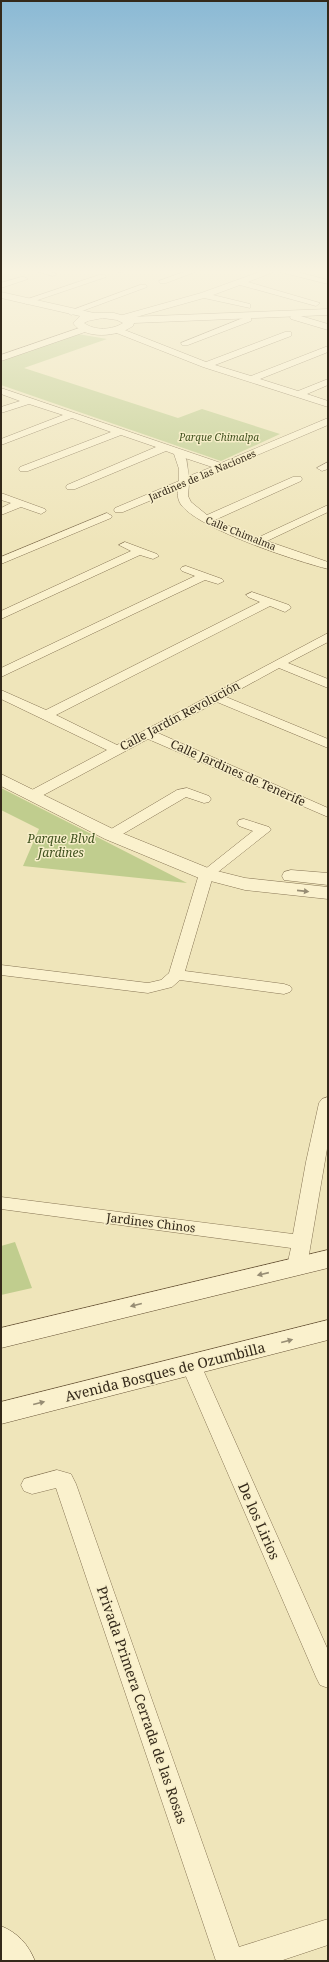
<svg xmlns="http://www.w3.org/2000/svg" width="329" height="1962" font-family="'Noto Serif',serif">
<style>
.green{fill:#c0cd8e}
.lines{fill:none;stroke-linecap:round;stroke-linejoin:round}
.minor-casing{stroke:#867454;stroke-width:1}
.tertiary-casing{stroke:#867454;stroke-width:1}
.secondary-casing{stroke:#685437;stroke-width:1}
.minor{fill:#faf1cd;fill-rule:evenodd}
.tertiary{fill:#faf1cd;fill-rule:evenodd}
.secondary{fill:#faf1cd;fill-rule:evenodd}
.oneway{fill:#978d74}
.labels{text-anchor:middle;stroke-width:3;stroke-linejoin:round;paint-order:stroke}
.far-park-label{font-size:10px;font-style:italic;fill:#40521f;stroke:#f7eec9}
.far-street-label{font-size:10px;fill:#34291a;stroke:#f7eec9}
.street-label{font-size:12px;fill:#34291a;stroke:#f7eec9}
.park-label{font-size:12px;font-style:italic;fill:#40521f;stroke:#f7eec9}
.near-street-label{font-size:14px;fill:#34291a;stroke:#f7eec9}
</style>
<rect width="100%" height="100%" fill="#efe5ba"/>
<path class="green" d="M78,334L107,339L24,368L178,418L202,409L280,434L221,461L1,385V361Z
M1,788L187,883L23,866L39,829L1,810Z
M15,1242L32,1288L1,1295V1246Z"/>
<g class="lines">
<g class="minor-casing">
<path id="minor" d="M30,269H42L57,274L53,276Z
M119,269H131L127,271L119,272Z
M192,269H203L166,283H160L159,281Z
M268,269H286L328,280V284L276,271L248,282L320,303L316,306L240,285L213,295L250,304V308L204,298L122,321L118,318L119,316L201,293Z
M99,275H105L106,277L29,303L26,304L22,301Z
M21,277H24L28,279L1,288V283Z
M140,285H146L147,287L74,314L71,315L67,312Z
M294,314L328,324V330L291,319L290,317Z
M248,316L251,317V321L188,345H182L181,343Z
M85,326L88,327V331L1,361V355Z
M117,327L206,362L285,332H291V336L215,365L251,376L328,346V352L260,379L298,391L328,379V385L307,394L328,401V407L203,367L114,332L113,330Z
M1,388L221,463L328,418V425L189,484L188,496L191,502L207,515L293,477H301L302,479L301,481L215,520L257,538L328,505V512L267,541L328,562V569C296,561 202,530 182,506C178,501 177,495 178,489L123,512H115L114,510L115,508L179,481V469L174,454L166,451L75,489H67L66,487L67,485L156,447L121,435L28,471H20L19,469L20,467L111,432L72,418L1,445V439L63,415L29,404L1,413V407L20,401L1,394ZM186,458H185L212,467L189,476Z
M328,462V469L322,471L317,468Z
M1,493L45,509L46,511L41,514L21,507L1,515V508L11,503L1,500Z
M107,513L112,516L111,518L1,564V557Z
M125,542L157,554L159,556L153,559L140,555L1,619V611L131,551L119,545Z
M186,566L222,579L224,581L218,584L205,580L1,677V668L195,576L182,571L180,569L182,567Z
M252,592L289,605L291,608L285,612L270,606L56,715L117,745L328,633V642L288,663L328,679V688L279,668L226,697L328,739V748L217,702L158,733L328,808V817L148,739L38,798H28L26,795L28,792L107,750L1,699V690L46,710L260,602L248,597L246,595Z
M187,788L209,796L211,799L209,802L204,803L186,797L116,838H106L104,835L106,832L177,790Z
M244,819L269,827L271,830L213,876L185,971L284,984L290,986L292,989L290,992L284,994L180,980L172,987L148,993L1,975V965L148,983L161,980L169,973L199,874L253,831L239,826L237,823L239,820Z
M328,1097V1143L307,1266L304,1271L297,1273L290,1271L287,1266L291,1248L1,1209V1197L293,1234L306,1162L319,1103L322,1099Z
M191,1357L198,1360L201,1365L328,1650V1688L320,1685L316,1677L181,1365L184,1360Z
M57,1470L71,1474L76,1484L239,1947L328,1919V1945L280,1961H216L56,1488L32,1494L24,1491L21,1485L24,1479Z"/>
</g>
<g class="tertiary-casing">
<path id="tertiary" d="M1,292L94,313H114L128,317L328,309V315L134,323L133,326C117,337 85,340 73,323L80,316L1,298ZM103,318L117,320L123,323C112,330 95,331 84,323L88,321Z
M1,774L117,831L213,870L245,878L328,887V899L245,890L199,878L105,839L1,786Z
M291,870L328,873V885L284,880L282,876L284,872Z"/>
</g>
<g class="secondary-casing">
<path id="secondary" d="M328,1250V1268L1,1348V1328Z
M328,1320V1340L1,1424V1402Z
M1,1926C18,1933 28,1944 35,1961H1Z"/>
</g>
<use href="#minor" class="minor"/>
<use href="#tertiary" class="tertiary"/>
<use href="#secondary" class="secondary"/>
</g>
<defs><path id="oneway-solid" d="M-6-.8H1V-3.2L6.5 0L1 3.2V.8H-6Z"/></defs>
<g class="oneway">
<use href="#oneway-solid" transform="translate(303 891) rotate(6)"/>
<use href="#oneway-solid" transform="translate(263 1274) rotate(167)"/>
<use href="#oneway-solid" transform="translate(136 1305) rotate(166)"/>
<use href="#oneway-solid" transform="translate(287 1341) rotate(-15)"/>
<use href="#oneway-solid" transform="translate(39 1403) rotate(-14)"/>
</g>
<linearGradient id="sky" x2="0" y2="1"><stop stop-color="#8ab9d5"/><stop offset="0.5" stop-color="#f8f3e0"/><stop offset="1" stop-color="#f8f3e0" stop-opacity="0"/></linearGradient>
<rect width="329" height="543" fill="url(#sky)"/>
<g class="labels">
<g class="far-park-label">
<text x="219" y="441">Parque Chimalpa</text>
</g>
<g class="far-street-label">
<text transform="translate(202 475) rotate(-23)" y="4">Jardines de las Naciones</text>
<text transform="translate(241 533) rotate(22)" y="4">Calle Chimalma</text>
</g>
<g class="street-label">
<text transform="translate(180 716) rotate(-28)" y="4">Calle Jardín Revolución</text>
<text transform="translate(238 773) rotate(24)" y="4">Calle Jardines de Tenerife</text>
<text transform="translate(151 1223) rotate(7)" y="4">Jardines Chinos</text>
</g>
<g class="park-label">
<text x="61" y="843">Parque Blvd<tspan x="61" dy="14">Jardines</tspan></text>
</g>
<g class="near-street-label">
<text transform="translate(165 1372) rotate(-14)" y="5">Avenida Bosques de Ozumbilla</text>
<text transform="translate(259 1521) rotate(66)" y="5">De los Lirios</text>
<text transform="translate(142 1705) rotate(71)" y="5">Privada Primera Cerrada de las Rosas</text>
</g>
</g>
<rect width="329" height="1962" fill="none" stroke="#34291a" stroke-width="4"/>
</svg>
